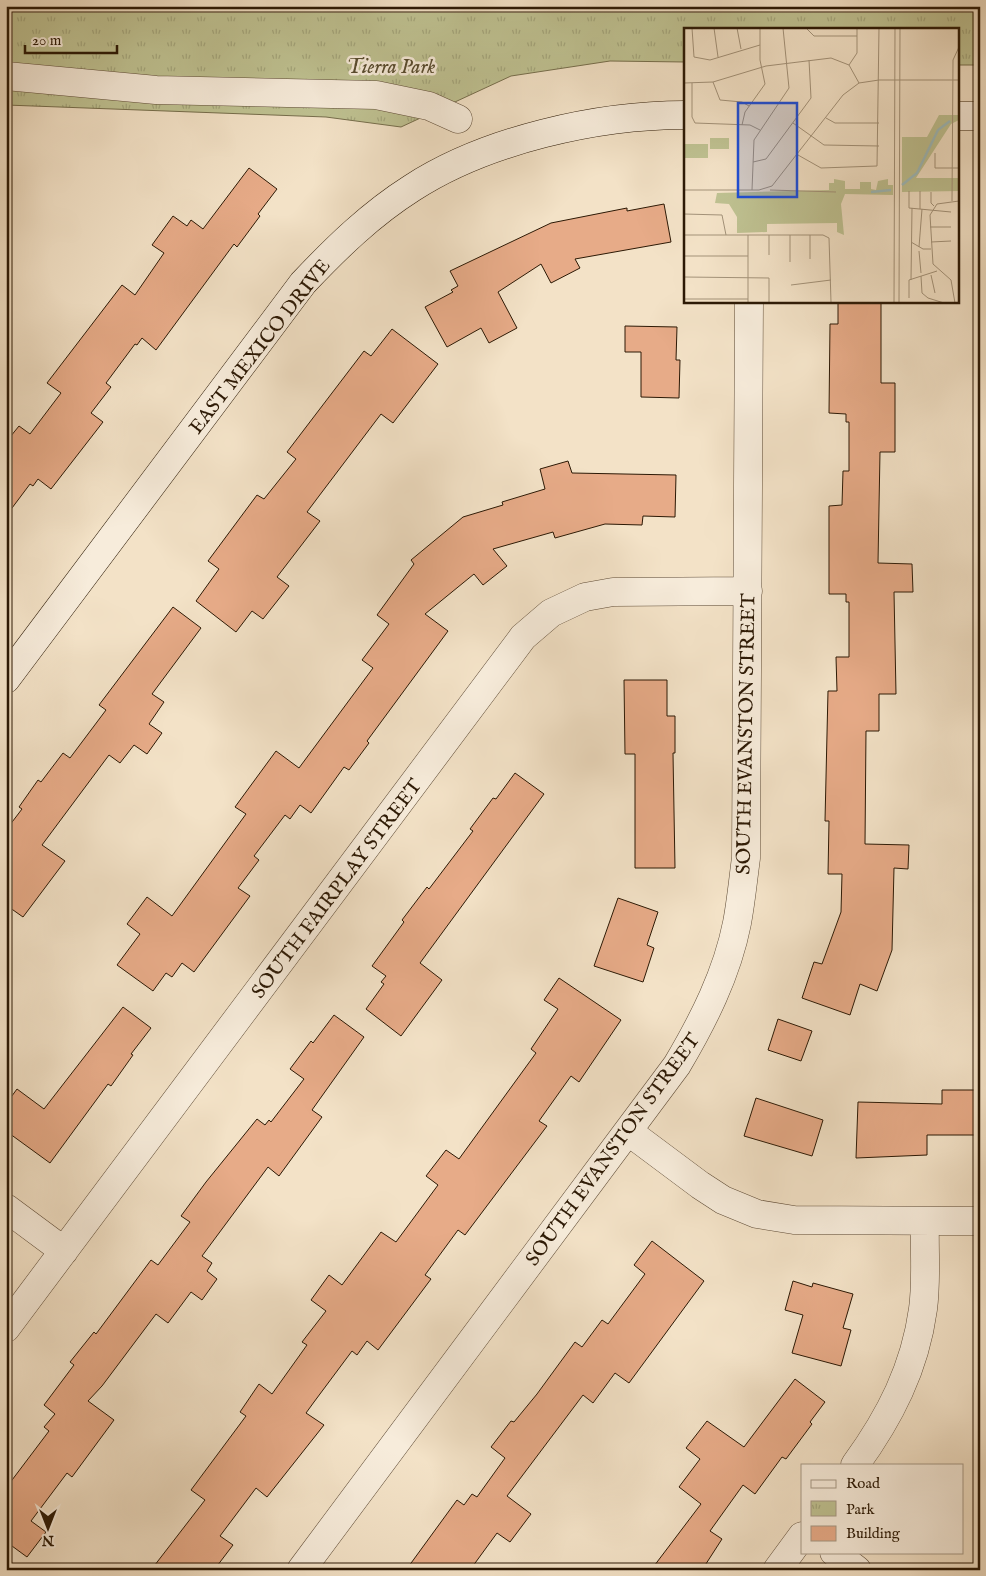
<svg xmlns="http://www.w3.org/2000/svg" width="986" height="1576" font-family="'IM FELL English',serif">
<style>
.park{fill:url(#park-tufts);stroke:#766e4c}
.building{fill:#e7ab88;stroke:#2c1905}
.lines{fill:none;stroke-linecap:round;stroke-linejoin:round}
.street-casing{stroke:#5e4b36;stroke-width:29}
.secondary-casing{stroke:#2c1905;stroke-width:29}
.street{stroke:#f7ecdb;stroke-width:28}
.secondary{stroke:#f7ecdb;stroke-width:28}
.labels{text-anchor:middle;stroke-width:5;stroke-linejoin:round;paint-order:stroke}
.park-label{font-size:20px;font-style:italic;fill:#584c2f;stroke:#f7ecdb}
.street-label{font-size:20px;fill:#2c1905;stroke:#f7ecdb}
.inset-river{fill:none;stroke:#9ebcbd;stroke-width:2.5}
.inset-road{fill:none;stroke:#a39279;stroke-width:1}
.view{fill:#1d4ed8;fill-opacity:0.15;stroke:#1d4ed8;stroke-width:2.5}
.inset-edge{fill:none;stroke:#2c1905;stroke-width:2.5}
</style>
<defs>
<pattern id="park-tufts" width="24" height="20" patternUnits="userSpaceOnUse" patternTransform="scale(1.25)"><rect width="24" height="20" fill="#bfc292"/><path d="M3 7l-1-3M5 7V3M7 7l1-3M15 17l-1-3M17 17v-4M19 17l1-3" fill="none" stroke="#a4a67c"/></pattern>
</defs>
<rect width="100%" height="100%" fill="#f3e2c7"/>
<filter id="stains"><feTurbulence type="fractalNoise" baseFrequency=".004" numOctaves="4"/><feColorMatrix values="0 0 0 0 .2 0 0 0 0 .09 0 0 0 0 .02 0 0 0 .5 -.17"/></filter>
<radialGradient id="worn" r=".72"><stop offset=".6" stop-color="#630" stop-opacity="0"/><stop offset="1" stop-color="#630" stop-opacity=".3"/></radialGradient>
<path class="park" d="M6,6H980V65H957V29H685V62L610,61L511,76L401,127L326,117L6,105Z"/>
<path class="building" d="M249,168L277,189L258,214L260,216L237,247L234,244L156,350L142,338L137,345L135,344L106,383L111,387L91,413L103,422L51,489L38,479L33,486L30,484L6,516V442L19,426L30,434L61,393L47,383L122,285L135,295L164,253L152,245L173,216L187,226L191,220L203,229Z
M664,204L671,242L575,259L580,268L551,283L541,264L498,292L517,328L489,343L481,328L447,347L425,307L453,292L451,290L458,286L450,271L551,223L627,208V211Z
M838,301H881V383H895V452H880L878,563L912,564L913,592H894L896,694H879V731H866L865,844L909,845L908,869L894,868L892,950L877,991L860,984L850,1015L802,998L814,962L822,964L841,912L842,874H828L829,821H825L828,691H837L836,657H849V602H846V594H829V506L842,505L843,471H849V422H846V414L829,413L830,324H838Z
M625,326L677,327L676,360H680L679,398L641,397V352H625Z
M392,329L438,364L393,423L381,414L319,496L307,512L320,521L277,577L289,586L263,619L252,611L236,632L196,601L219,569L208,561L257,495L264,499L296,459L287,452L364,351L371,356Z
M568,461L572,473L676,475L675,517L643,516L642,525L605,524L555,538L553,532L493,549L507,566L483,585L474,574L425,614L448,631L367,741L369,743L349,770L344,767L311,813L300,805L290,819L285,815L254,856L259,860L238,888L250,896L194,972L182,963L172,977L166,973L153,991L117,965L140,934L127,924L147,897L172,916L246,814L235,807L276,751L299,768L373,668L362,660L389,624L377,615L414,564L411,560L463,517L503,505L502,502L545,489L540,469Z
M173,607L201,628L152,694L164,702L149,724L162,733L147,754L134,745L120,763L109,755L42,845L65,861L23,917L6,905V830L22,809L19,807L38,780L41,782L63,753L70,758L106,710L99,705Z
M624,680H667V716H675V753H673L675,868H635V754H625Z
M515,773L544,794L420,963L442,980L401,1036L366,1009L384,984L381,982L386,976L372,966L404,922L402,920L427,887L429,889L473,831L470,829L493,798L496,799Z
M618,898L658,912L647,945L654,948L643,982L594,966Z
M559,978L621,1020L579,1082L571,1076L539,1121L547,1126L465,1235L458,1230L425,1275L431,1279L378,1350L367,1341L357,1355L352,1351L314,1402L306,1413L324,1425L267,1497L256,1488L220,1536L233,1545L214,1570H151L205,1500L191,1490L246,1416L240,1412L259,1384L272,1394L307,1345L302,1342L326,1311L311,1300L329,1275L342,1285L381,1232L396,1242L438,1185L426,1176L446,1150L459,1159L536,1053L531,1049L558,1009L544,1000Z
M123,1007L151,1028L131,1054L133,1055L111,1086L108,1084L50,1163L6,1131V1104L17,1089L44,1109Z
M334,1015L364,1037L312,1110L322,1117L279,1176L268,1167L202,1256L212,1263L207,1271L217,1279L202,1300L191,1292L168,1323L156,1314L102,1386L88,1401L114,1420L72,1477L67,1473L31,1521L46,1532L27,1557L12,1546L6,1555V1488L49,1431L44,1427L55,1414L44,1405L74,1365L70,1362L94,1332L96,1334L151,1260L158,1265L190,1222L181,1216L206,1182L257,1119L265,1125L269,1120L271,1122L304,1079L290,1069L311,1041L313,1043Z
M778,1019L812,1031L801,1061L768,1050Z
M942,1090H980V1135H927V1155L856,1158L858,1102L942,1104Z
M756,1098L823,1120L812,1156L744,1136Z
M652,1241L704,1281L629,1383L615,1373L593,1403L583,1395L507,1496L531,1514L510,1542L497,1533L470,1570H406L457,1500L464,1505L472,1494L477,1497L505,1458L491,1447L511,1421L514,1422L537,1394L575,1342L582,1347L602,1320L608,1324L645,1274L634,1265Z
M793,1281L812,1287L813,1283L853,1294L843,1328L851,1330L841,1366L792,1353L803,1315L785,1310Z
M795,1379L825,1402L810,1422L812,1424L786,1459L782,1457L755,1494L743,1485L710,1531L722,1539L702,1570H651L701,1504L679,1487L700,1459L686,1448L707,1421L744,1447Z"/>
<g class="lines">
<g class="street-casing">
<path id="street" d="M6,76L156,90L376,95L429,106L458,119
M629,1132L700,1185L723,1200L757,1214L794,1220L980,1221
M6,1208L64,1251
M6,1328L523,637L551,613L585,597L613,592L748,591
M855,1465C890,1417 915,1368 923,1309C927,1280 924,1250 925,1221
M834,1552L857,1570
M301,1570L677,1065C703,1021 727,974 737,923C741,902 743,880 746,858L749,301
M777,1570L802,1536"/>
</g>
<g class="secondary-casing">
<path id="secondary" d="M957,116H980
M6,679L303,283C337,247 371,214 412,188C486,140 597,115 685,115"/>
</g>
<use href="#street" class="street"/>
<use href="#secondary" class="secondary"/>
</g>
<g class="labels">
<g class="park-label">
<text x="391" y="73">Tierra Park</text>
</g>
<g class="street-label">
<text transform="translate(259 346) rotate(-52)" y="7">EAST MEXICO DRIVE</text>
<text transform="translate(745 734) rotate(-89)" y="7">SOUTH EVANSTON STREET</text>
<text transform="translate(336 888) rotate(-53)" y="7">SOUTH FAIRPLAY STREET</text>
<text transform="translate(612 1149) rotate(-54)" y="7">SOUTH EVANSTON STREET</text>
</g>
</g>
<g transform="translate(684 28)">
<rect width="275" height="275" fill="#f3e2c7"/>
<path d="M26,110H45V121H26ZM0,116H24V130H0Z" fill="#bfc292"/>
<path d="M255,87H275V92L267,96L232,150H275V163L218,164V109H243ZM150,151L161,153V161H176V154H187V161L192,162L194,153L204,151V157H209V167L161,166L157,176L160,207L153,204V195L83,196V204L53,205V189L45,176L31,175L33,165L145,162V155H150Z" fill="#bfc292"/>
<path class="inset-river" d="M218,157L233,145L254,102L266,93M187,164L207,162"/>
<path class="inset-road" d="M8,0L10,29M30,0L34,29M53,0L57,21M122,0L130,8H173M10,29L26,32L76,17M165,37L173,25V0M29,54L36,72L58,74L65,78M0,55L29,54L82,38L147,30L165,37L175,55M8,55V89L11,95L66,97L76,102M142,90L151,95H195M109,95L140,117L195,118M58,97L61,84L81,56L76,32V0M251,125V140H275M114,127L137,140L193,138M69,134L82,131L127,70L125,32M193,138L195,0M0,162H75L88,158L159,67L175,55L195,52H275M68,162L70,112L105,60L99,0M86,162L152,164M225,163V180L267,184M236,163V181M247,164V175L250,178M268,173L269,32L275,19M0,186L38,187L42,207M246,199H267M0,207H139L145,210M145,210L147,274M227,214L239,221H247M247,214L267,213M235,219L238,181M235,223L237,245M85,227V207M0,228H64M126,231V207M106,234V207M247,247L251,265M237,248L238,265L244,270L260,275M0,249L85,250V275M227,252L228,180M107,257L147,252M225,270V252L253,243M0,271H64M64,275V207M132,275H227M210,275L211,0M215,275L216,0M271,275L267,252L249,236L246,187L253,176L275,173"/>
<path class="view" d="M54,75H113V169H54Z"/>
<rect width="275" height="275" class="inset-edge"/>
</g>
<rect width="986" height="1576" fill="none" stroke="#f3e2c7" stroke-width="25"/>
<rect x="8" y="8" width="971" height="1561" fill="none" stroke="#2c1905" stroke-width="2.5"/>
<rect x="12" y="12" width="961" height="1551" fill="none" stroke="#2c1905"/>
<rect x="801" y="1464" width="162" height="90" fill="#f7ecdb" stroke="#a69885"/>
<rect x="811" y="1480" width="25" height="8" fill="#f7ecdb" stroke="#a69885"/>
<text x="846" y="1488" font-size="15" fill="#2c1905">Road</text>
<rect x="811" y="1501" width="25" height="15" fill="url(#park-tufts)" stroke="#a69885"/>
<text x="846" y="1514" font-size="15" fill="#2c1905">Park</text>
<rect x="811" y="1526" width="25" height="15" fill="#e7ab88" stroke="#a69885"/>
<text x="846" y="1538" font-size="15" fill="#2c1905">Building</text>
<g transform="translate(48 1528) rotate(180)" stroke="#f7ecdb" stroke-width="4" paint-order="stroke">
<path d="M0-4L9 19L0 12L-9 19Z" fill="#2c1905"/>
<text y="-8" font-size="14" font-weight="bold" text-anchor="middle" fill="#2c1905">N</text>
</g>
<path d="M25 45v8h92v-8" fill="none" stroke="#2c1905" stroke-width="2.5"/>
<text x="32" y="45" font-size="15" fill="#2c1905" stroke="#f7ecdb" stroke-width="4" paint-order="stroke">20 m</text>
<rect width="100%" height="100%" filter="url(#stains)"/>
<rect width="100%" height="100%" fill="url(#worn)"/>
</svg>
